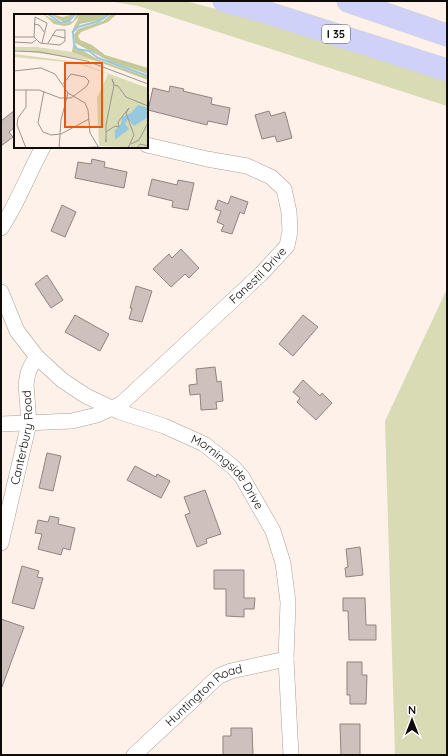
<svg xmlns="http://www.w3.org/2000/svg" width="448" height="756" font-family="Quicksand,sans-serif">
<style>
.green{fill:#d8dbb3}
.building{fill:#cec0bc;stroke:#908380}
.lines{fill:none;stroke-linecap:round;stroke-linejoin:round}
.minor-casing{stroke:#aa9f98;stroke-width:16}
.highway-casing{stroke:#d4d3d3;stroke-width:23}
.minor{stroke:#fff;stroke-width:15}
.highway{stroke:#d0d1f9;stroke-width:22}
.labels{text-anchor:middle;stroke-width:3;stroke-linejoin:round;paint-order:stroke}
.shield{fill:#fff;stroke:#575453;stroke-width:1}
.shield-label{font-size:11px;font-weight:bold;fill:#0f0b09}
.street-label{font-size:12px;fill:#0f0b09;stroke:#fff}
.inset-river{fill:none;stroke:#96c9e1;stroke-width:2}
.inset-road{fill:none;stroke:#9e958f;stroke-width:1}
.view{fill:#e8590c;fill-opacity:0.15;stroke:#e8590c;stroke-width:2}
.inset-edge{fill:none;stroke:#0f0b09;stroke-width:2}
</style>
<rect width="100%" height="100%" fill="#fdf1e9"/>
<path class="green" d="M109,1H185L228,12L447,79V106L138,6Z
M447,289V755H395L385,421Z"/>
<path class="building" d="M170,86L184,89L183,91L212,98L211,104L230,108L227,125L208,121L207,125L148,110L153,88L169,92Z
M15,110V127L9,132L13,137L1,146V121Z
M269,111L271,116L285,112L292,138L277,142L275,136L262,139L255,115Z
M92,159L105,162L104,167L127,172L124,188L75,178L78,162L91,164Z
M152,179L177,185L178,180L194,183L188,210L172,207L173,201L148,195Z
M231,196L248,202L244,214L240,212L232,234L221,231L224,225L217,222L221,211L215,209L218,200L228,204Z
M62,205L76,212L65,237L51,231Z
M181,249L199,268L189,278L185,274L171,287L153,269L169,254L172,258Z
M47,275L63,300L51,308L35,284Z
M136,286L152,291L142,322L129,319L132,308H130Z
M75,315L109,334L100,351L65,332Z
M303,315L318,327L293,356L279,344Z
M215,367L217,382L221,381L223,401L216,402L217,409L201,410L200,394L190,395L189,385L197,384L196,369Z
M303,380L320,396L322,393L332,403L316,420L297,402L300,398L293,392Z
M47,453L61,456L53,491L39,488Z
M135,466L156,477L157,474L170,481L161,498L127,480Z
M205,490L221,534L206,539L207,543L197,547L185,515L190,513L184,497Z
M50,516L59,518L58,524L75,528L70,550L63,548L61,555L38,549L42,534L35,533L38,520L48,522Z
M360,547L363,575L346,577L345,568L348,567L346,549Z
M22,566L39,571L37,577L43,578L34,609L12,603Z
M214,570H244V598H255L254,609H244V617L226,616V589H214Z
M343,598H365L366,625H376V640H349L348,611H343Z
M1,619L24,627L2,687H1Z
M347,662H362V675H367L366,704H350V695H347Z
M340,724H360V755H341Z
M231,728H252L253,755H223V736H231Z"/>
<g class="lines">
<g class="minor-casing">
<g id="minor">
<path d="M1,228C18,203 28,174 43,147"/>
<path id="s1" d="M1,292L17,331L37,357L62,380L86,396L120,412L164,426L204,444L233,467L242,477L273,531L283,563L288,602L286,659L291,755"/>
<path id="s2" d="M1,424L72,421L97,415L121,404L261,274L287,246L290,231L289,212L284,189L271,177L247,166L207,159L147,145"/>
<path id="s3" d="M1,543L29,423L26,384L28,373L31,366L37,357"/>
<path id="s4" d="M134,755L219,676L231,671L286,659"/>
</g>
</g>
<g class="highway-casing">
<path id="highway" d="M224,1L262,11L447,70
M348,1L447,35"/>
</g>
<use href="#minor" class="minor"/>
<use href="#highway" class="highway"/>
</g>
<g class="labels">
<rect class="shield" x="322" y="25" width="28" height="18" rx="3"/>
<g class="shield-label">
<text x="336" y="38">I 35</text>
</g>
<g class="street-label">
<text dy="4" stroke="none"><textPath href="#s2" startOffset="311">Fanestil Drive</textPath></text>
<text dy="4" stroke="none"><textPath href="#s3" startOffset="108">Canterbury Road</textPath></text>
<text dy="4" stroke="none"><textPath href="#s1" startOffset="302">Morningside Drive</textPath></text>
<text dy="4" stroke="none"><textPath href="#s4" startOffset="93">Huntington Road</textPath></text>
</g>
</g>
<g transform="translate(14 14)">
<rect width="134" height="134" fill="#fdf1e9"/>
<path d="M0,33H23L58,38L84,47L0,36ZM0,40L63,48L134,74V134L85,132L83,84L94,60L62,49L0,43Z" fill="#d8dbb3"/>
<path d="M29,0L48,10L59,7L63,0H95L85,6L66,10L57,19L65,3L56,11L50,12L40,10ZM36,0L49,3L60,0L55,6L49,8ZM98,0H103L94,8L67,18L64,22L66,26L78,31L91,41L134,54V60L97,48L61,29L60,21L64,15L89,7ZM59,31L85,46L134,63V66L58,38Z" fill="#c5c899"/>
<path d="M124,91L134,94V103L120,112L114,105L111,110L115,115L101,126V116L107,110L108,103L117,99Z" fill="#96c9e1"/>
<path class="inset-river" d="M34,0L47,9L55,7L61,0M96,0L85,7L64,13L59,18L60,30L63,35L75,37L84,44L134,62"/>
<path class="inset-road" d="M20,10L25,11L31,19M38,21L51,24M0,23H20L26,29L46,31L51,27V16H42L34,29M20,23L21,3L33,9L28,29M0,28L18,29L22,26M0,37L26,38L73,47L134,70M0,57L27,54L41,60L54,79L71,89L74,96L76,119L85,134M100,70L98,65L100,71L104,72L112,83L134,92M0,76H25L46,84H57L73,72L75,67L71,63L57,60L49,70M30,77L24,109L29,118L37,121L47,120L75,105M92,118L101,112L105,113L104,108L115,94L112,99L120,121L114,134M92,125V128V111L100,71M117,130L125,126L134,109M12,134L3,111L4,104L12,93V76M45,134L47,106L54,79M63,134L84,133M123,134L126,130L134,132"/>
<path class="view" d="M51,49H88V113H51Z"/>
<rect width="134" height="134" class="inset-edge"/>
</g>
<rect width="448" height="756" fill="none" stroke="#0f0b09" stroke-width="4"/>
<g transform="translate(412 720)" stroke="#ffffff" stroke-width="3" paint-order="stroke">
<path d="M0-3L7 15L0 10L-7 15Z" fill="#0f0b09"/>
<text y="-6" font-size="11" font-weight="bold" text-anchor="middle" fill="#0f0b09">N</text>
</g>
</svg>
